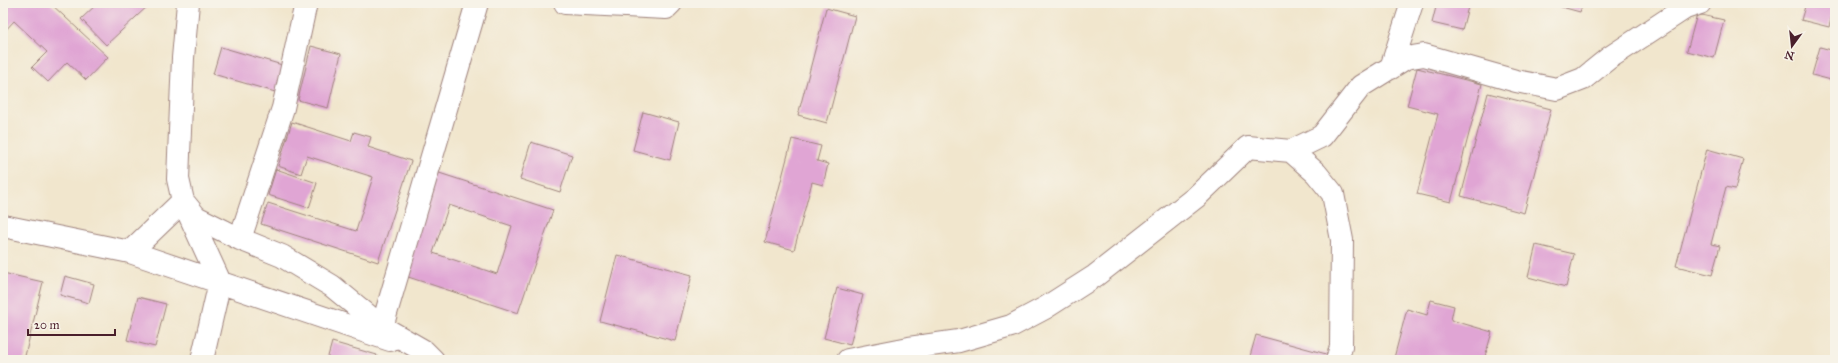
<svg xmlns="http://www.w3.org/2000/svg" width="1838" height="363" font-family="'IM FELL Great Primer',serif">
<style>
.building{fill:#e0a5d4;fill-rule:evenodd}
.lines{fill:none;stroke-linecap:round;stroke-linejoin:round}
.minor-casing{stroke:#9e827c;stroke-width:24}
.minor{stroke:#fff;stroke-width:22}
</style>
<rect width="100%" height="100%" fill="#f7f3e8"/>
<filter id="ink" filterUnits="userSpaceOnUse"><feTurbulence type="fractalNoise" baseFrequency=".025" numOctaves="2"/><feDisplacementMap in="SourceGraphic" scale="8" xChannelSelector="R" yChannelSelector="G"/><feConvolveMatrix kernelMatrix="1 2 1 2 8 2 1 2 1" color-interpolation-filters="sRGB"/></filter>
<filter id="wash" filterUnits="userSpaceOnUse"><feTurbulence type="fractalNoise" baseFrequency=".012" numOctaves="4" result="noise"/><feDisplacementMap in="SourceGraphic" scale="16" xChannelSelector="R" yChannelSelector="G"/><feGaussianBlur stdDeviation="0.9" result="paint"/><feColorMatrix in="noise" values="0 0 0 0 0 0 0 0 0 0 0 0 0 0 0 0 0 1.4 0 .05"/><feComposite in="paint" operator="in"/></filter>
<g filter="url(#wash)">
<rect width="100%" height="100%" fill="#f1e6cd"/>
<g id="blocks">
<path class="building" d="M3,3H50L108,57L86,80L67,62L48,82L32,67L47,52L14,21L3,33Z
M98,3H151L106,45L81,19Z
M1437,3H1469L1462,30L1432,23Z
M1547,3H1583L1580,12Z
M1806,3H1835L1829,27L1801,20Z
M826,8L855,16L827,123L798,115Z
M1697,14L1724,20L1714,58L1687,51Z
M311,46L341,54L328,108L298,100Z
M221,47L289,67L282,94L213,74Z
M1820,47L1835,51V81L1812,75Z
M1417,68L1482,84L1451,202L1417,194L1438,114L1407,106Z
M1488,93L1551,109L1524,213L1461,196Z
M643,112L679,122L670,160L633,150Z
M292,122L351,141L354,132L371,137L368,147L411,161L378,262L261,224L268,203L356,231L373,177L307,156L301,174L278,166Z
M792,139L821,146L817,161L828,164L823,185L812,182L794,250L765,242Z
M531,142L572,155L560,192L520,179Z
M1707,149L1743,159L1735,189L1726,187L1711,244L1720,246L1712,275L1676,266Z
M276,169L317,183L309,208L268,195Z
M427,169L553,210L518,313L393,272ZM449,205L512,226L497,274L433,253Z
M1536,245L1574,254L1566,287L1528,277Z
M617,255L692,275L675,341L600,321Z
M3,273L43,282L24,360H3Z
M65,276L94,284L89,303L60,295Z
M837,288L863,295L850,345L824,338Z
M138,297L166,304L155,347L127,340Z
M1431,300L1454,306L1451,320L1492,332L1484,360H1400L1394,358L1407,309L1427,315Z
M1256,335L1330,355L1328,360H1249Z
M332,342L377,355L375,360H327Z"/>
</g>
</g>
<g filter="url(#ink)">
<use href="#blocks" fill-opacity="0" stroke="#9e827c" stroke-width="1"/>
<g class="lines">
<g class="minor-casing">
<path id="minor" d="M188,3L183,58L178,179L183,201L196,217L240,239L282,256L332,286L382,327L424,351L433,360
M565,3L666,8L671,3
M1391,68L1412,3
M1291,151L1322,136L1361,86L1406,58L1424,55L1516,81L1557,89L1583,79L1609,58L1685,8L1700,3
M3,226L130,252L390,340
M240,239L283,108L306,3
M130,252L183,201L220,282L202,360
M382,327L477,3
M848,360L909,348L959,341L1011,326L1045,308L1095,276L1196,197L1248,147L1291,151L1316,173L1333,194L1342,240L1341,347L1337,360"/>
</g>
<use href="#minor" class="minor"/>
</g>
</g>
<rect width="1838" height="363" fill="none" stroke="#f7f3e8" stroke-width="16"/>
<g transform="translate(1792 46) rotate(195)" stroke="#f7f3e8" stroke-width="3" paint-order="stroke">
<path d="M0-3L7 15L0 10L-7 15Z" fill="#4a1f2b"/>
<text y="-6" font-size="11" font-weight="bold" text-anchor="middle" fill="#4a1f2b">N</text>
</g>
<path d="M28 329v6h87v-6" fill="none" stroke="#4a1f2b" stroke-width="2"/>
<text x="34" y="329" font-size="12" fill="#4a1f2b" stroke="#f7f3e8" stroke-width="3" paint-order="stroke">20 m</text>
</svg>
